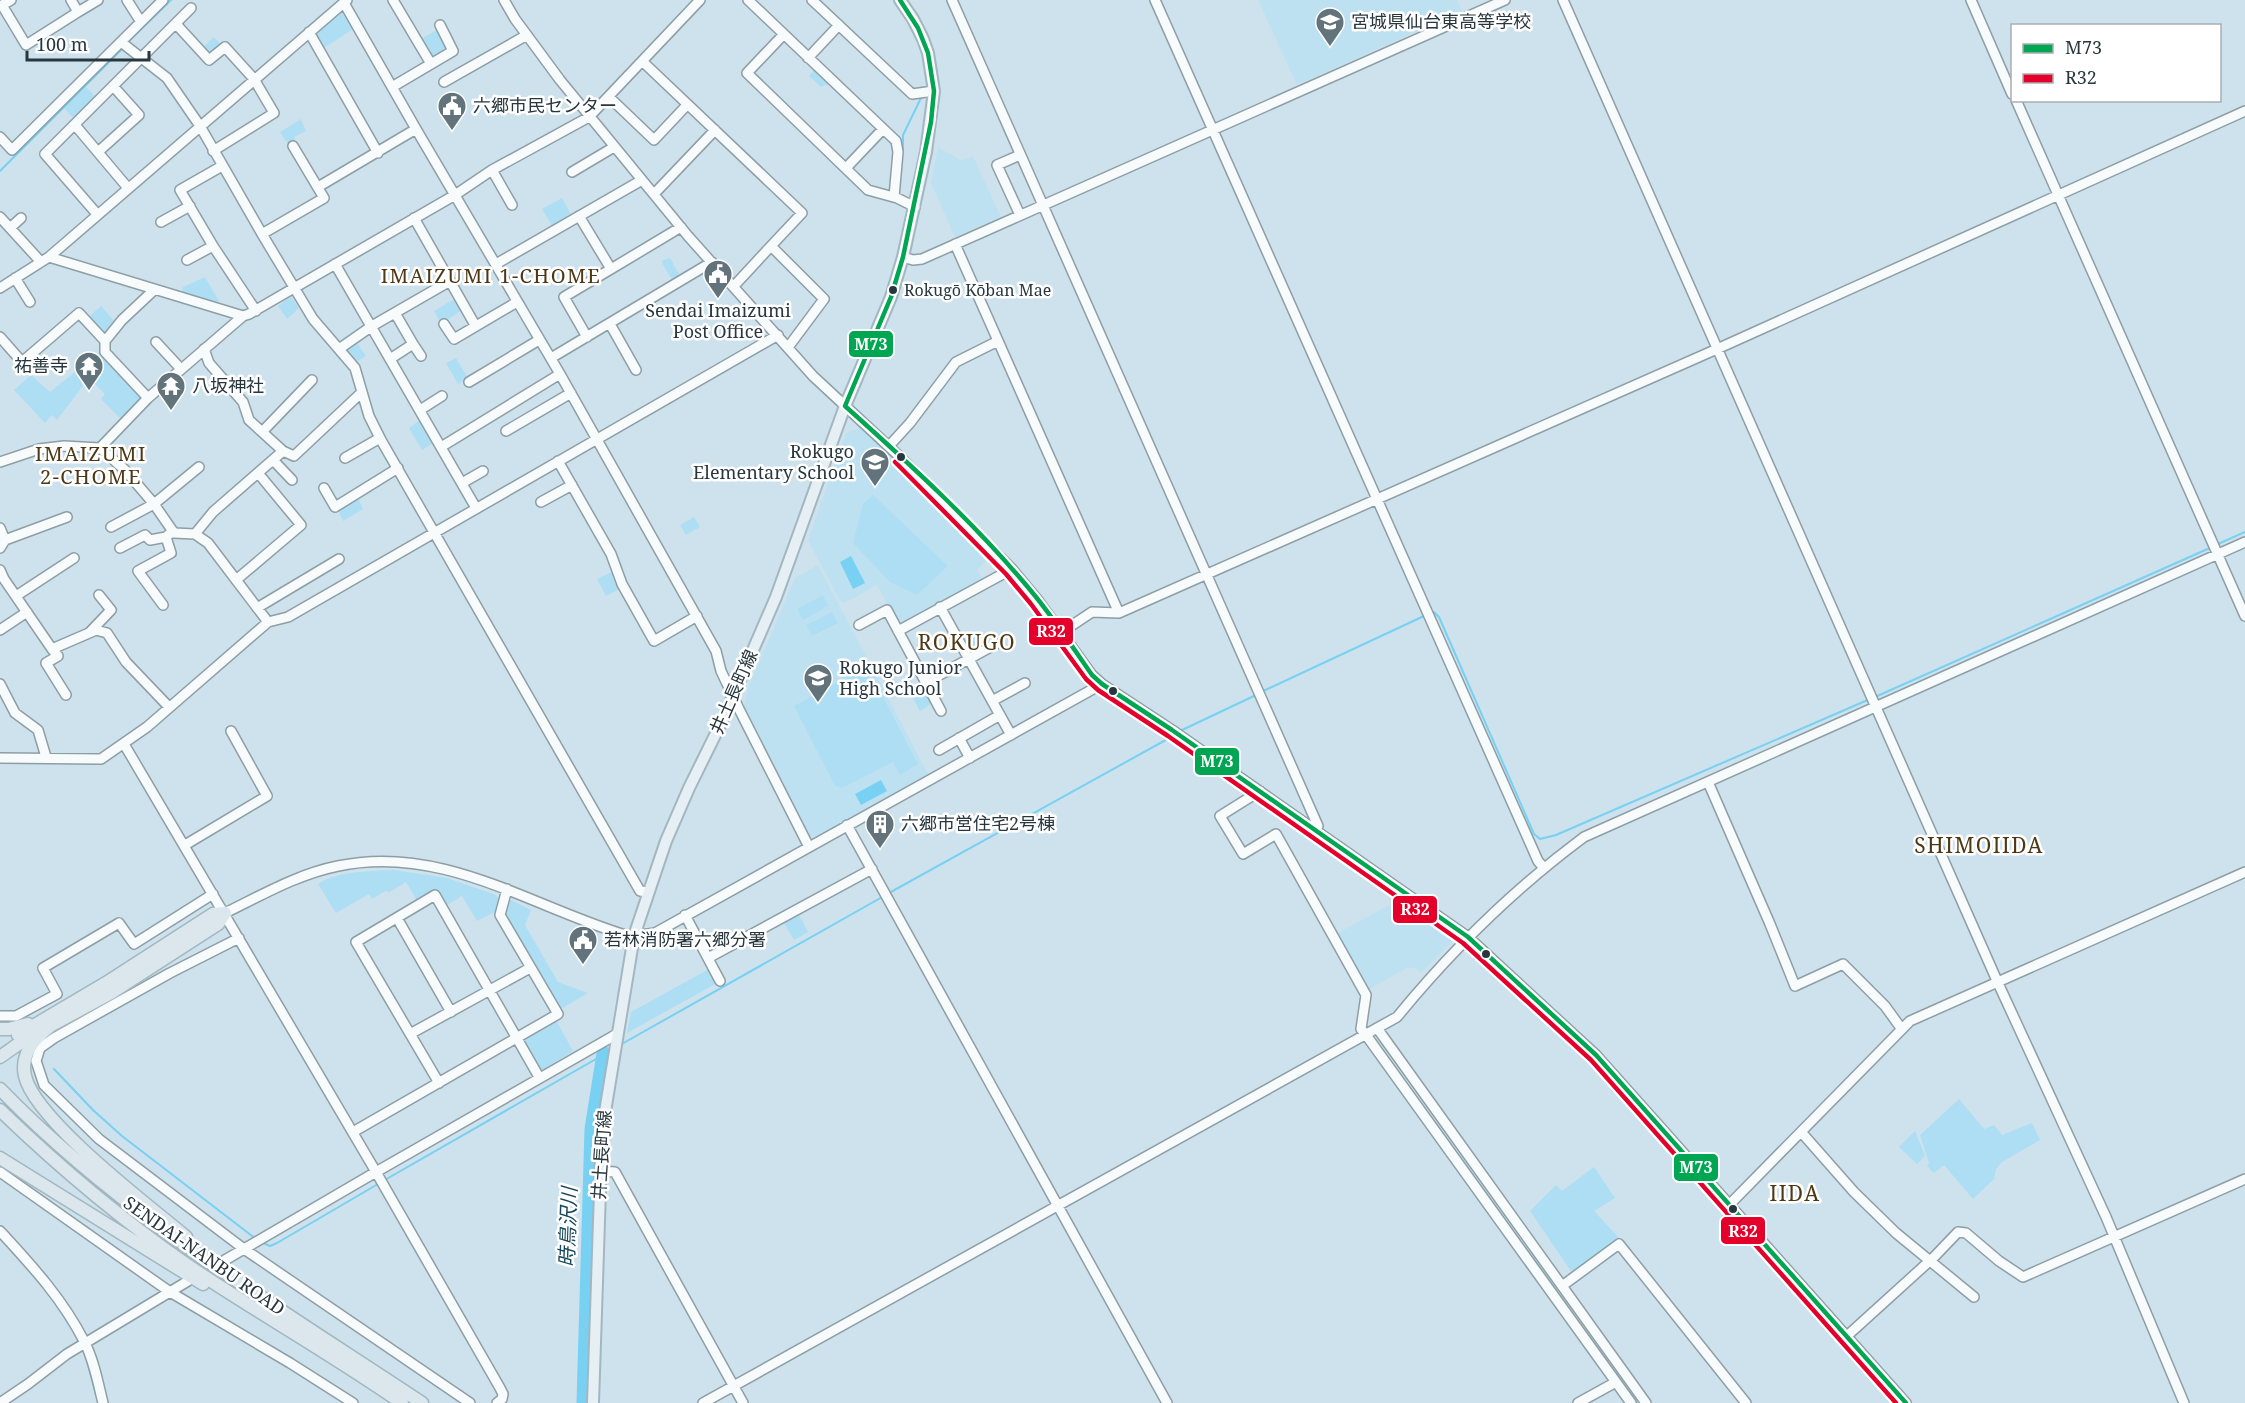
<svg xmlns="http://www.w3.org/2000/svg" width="2245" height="1403" font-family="'Noto Serif','Noto Sans JP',serif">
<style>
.built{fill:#bee1f2}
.green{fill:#aedef3}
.water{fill:#78d0f2}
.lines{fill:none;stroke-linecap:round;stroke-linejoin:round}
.stream{stroke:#78d0f2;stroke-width:2}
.river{stroke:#78d0f2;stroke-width:15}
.minor-casing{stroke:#8e9ea5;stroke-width:12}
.major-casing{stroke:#a2b7c0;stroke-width:14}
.highway-casing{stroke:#a2b7c0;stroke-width:15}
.minor{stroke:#f8fbfc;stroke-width:9}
.major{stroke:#e6eff3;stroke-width:10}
.highway{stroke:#dbe7ed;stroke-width:12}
.bus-1-casing{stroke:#fff;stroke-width:9}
.bus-2-casing{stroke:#fff;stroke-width:9}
.bus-1{stroke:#00a651;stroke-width:4.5}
.bus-2{stroke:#e4002b;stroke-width:4.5}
.bus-dot{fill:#28373e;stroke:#fff;stroke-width:2}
.labels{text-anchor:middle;stroke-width:5;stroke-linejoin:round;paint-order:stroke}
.bus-label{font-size:16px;fill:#28373e;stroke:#fff;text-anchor:start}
.poi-label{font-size:18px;fill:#28373e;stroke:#fff;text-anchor:start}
.street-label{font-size:18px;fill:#28373e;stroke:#fff}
.neighbourhood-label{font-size:20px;letter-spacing:1.5px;fill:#4e3814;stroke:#fff}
.water-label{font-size:20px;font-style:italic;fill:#17485b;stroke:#fff}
.quarter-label{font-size:21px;letter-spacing:1.5px;fill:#4e3814;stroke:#fff}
.line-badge{stroke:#fff;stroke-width:2}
.badge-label{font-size:16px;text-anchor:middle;font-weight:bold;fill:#fff}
</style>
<rect width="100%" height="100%" fill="#cde2ec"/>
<path class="built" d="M1258,0H1457L1462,11L1297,85Z
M938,147L962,161L973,156L1001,217L955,237L931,183Z
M862,427L993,554L977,570L984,580L899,627L877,585L845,603L840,601L808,540L846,433Z
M818,565L928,774L814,838L809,835L744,706L749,686L795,578Z
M1404,897L1456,932L1457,936L1421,973L1415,968H1407L1366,991L1336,934Z"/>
<path class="green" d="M337,12L342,13L353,29L324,48L315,35L316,30Z
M437,30L447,46L446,50L435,56H430L421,39Z
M214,37L223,47L208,55L202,48Z
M814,70L828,84L821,87L809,76Z
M86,87L97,98L75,120L64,108Z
M301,119L306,131L294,137L296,142L289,146L280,132Z
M562,198L572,216L552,226L542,209Z
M670,258L680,276L672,280L661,261Z
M205,277L219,301L217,302L182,293L183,287Z
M291,297L299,308L287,319L278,306Z
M454,299L462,310L441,324L434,311Z
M101,306L115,322L109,331L104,332L90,316Z
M356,341L366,356L355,363L343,349Z
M100,352L142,399L121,419L101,399L105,394L89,378L57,420L52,415L45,423L14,390L31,375L50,392Z
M456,358L468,378L458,384L446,363Z
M420,420L433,443L422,450L409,428Z
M873,495L948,566L917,595L890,582L853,543L863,504Z
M358,498L363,509L343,521L338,510Z
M694,517L700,527L686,535L680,525Z
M614,571L621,588L606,596L597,579Z
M823,595L828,606L803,620L797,609Z
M832,612L838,623L812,636L806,625Z
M978,633L985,646L977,652L970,651L964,641Z
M862,669L871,674L918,764L900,775L893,762L842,788L835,786L794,706Z
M923,686L931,699V704L920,711L910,693Z
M394,870L447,878L496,895L499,900L495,912L477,921L462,896L445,906L434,889L416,899L406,882L388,893L387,890L372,899L369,894L336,913L318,884C337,871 372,871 394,870Z
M511,900L531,910L525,925L558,982L588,993L559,1010L503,914L505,902Z
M798,913L808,932L794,940L783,921Z
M709,969L717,983L627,1033L631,1012Z
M556,1020L573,1051L544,1069H540L524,1042L526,1038Z
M1959,1099L1984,1129L1994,1125L2002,1135L2032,1123L2040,1140L2002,1162L1996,1169L1994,1179L1973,1199L1944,1165L1934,1173L1927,1166L1929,1163L1920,1135Z
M1915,1131L1925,1156L1917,1164L1899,1147Z
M1594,1167L1615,1198L1594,1211L1619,1238L1573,1274L1530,1211L1556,1185L1562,1191Z"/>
<path class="water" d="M851,556L865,583L853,589L840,562Z
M881,780L887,791L861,805L855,794Z"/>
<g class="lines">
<path class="stream" d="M128,42L171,0
M903,150V135L921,98
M0,171L122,49
M2218,544L2245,532
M1430,614L1434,612L1439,617L1534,834L1540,839L1556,835L1870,699
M1261,692L1424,616
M1875,697L2212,547
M1180,731L1256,695
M889,893L1173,736
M1372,1035L1637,1403
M620,1045L884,896
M54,1069L93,1110L122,1136L256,1239
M383,1181L610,1051
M0,1238L6,1244
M261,1242L270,1246L277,1243L378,1184
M54,1301L74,1332
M86,1357L96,1395"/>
<path class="river" d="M584,1403L592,1129L604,1054"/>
<g class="minor-casing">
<path id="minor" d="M11,0L2,5L26,45L78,12
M71,0L78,12L98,0
M127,0L141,22
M393,0L431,64
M504,0L515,19L560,80L688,236L813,376L900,457L1012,569L1037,599L1092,675L1102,684L1172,730L1468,937L1596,1055L1906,1403
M748,0L896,141L898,152L894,197
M812,0L912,94L934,91
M952,0L1318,826L1316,830
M1155,0L1538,861L1544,868
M1563,0L1998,983L2106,1217L2184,1403
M1971,0L2012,94
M344,3L416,129L560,374L716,651L721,671L739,709L809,847
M176,24L209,60L225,47L254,79L274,113L213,151
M309,32L378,153
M784,34L747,73L868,190L897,198L915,207
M121,42L167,78L200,126L262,234L313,319L355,368L369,416L381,440L640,891L648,892
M808,58L839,25
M642,61L802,213L771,246
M444,82L527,35
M392,87L453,51L440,25
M609,97L654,140L687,105
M2016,100L2245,616
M75,125L128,188
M0,137L12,150L163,0
M98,152L139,115L113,86
M222,166L180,190L213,246L256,311
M846,168L883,129
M492,170L512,205
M572,172L614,147
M318,187L416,129
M654,194L715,130
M97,214L45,154L191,8
M1020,215L997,165L1020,155
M579,216L611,269L681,227
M0,217L41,262
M414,218L475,325
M161,222L190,206
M10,228L21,218
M262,234L324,198L293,146
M955,244L1119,613L1092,612L1062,632
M49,257L347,0
M903,257L913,260L922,259L1505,0
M187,260L213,246
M335,264L476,508
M496,264L642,180
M15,278L30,302
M734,286L771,246L824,299L789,346
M0,288L49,257L243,316L249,314L455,195L492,170L589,117L700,0
M444,324L454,339L517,302
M610,324L636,370
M0,337L22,362L79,313L105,341L122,320L154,290
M587,337L564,297L611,269
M105,341V352L148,398
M156,342L181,369
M413,344L421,356
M339,349L372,326L450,281
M551,358L712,262
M390,359L413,344L395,313
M469,382L539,340
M420,410L442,396
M506,431L571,393
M262,432L312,380
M889,446L910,423L956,362L998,341
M441,447L560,374
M100,448L148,398L243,316
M283,451L294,456L361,393
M345,458L380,438
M273,460L292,480
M558,461L611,554L622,584L654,641L697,616
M0,462L39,449L64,446L100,448L125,470L154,504L174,533L195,534L213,512L283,451L249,420L243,402L209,363L204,349
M462,483L483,471
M324,488L335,507L398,468
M541,502L572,485
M111,527L154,504L199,467
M0,528L5,540L0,548
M195,534L208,543L268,622
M5,540L67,517
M120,548L145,535L150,540L166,537
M0,570L4,579L52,649L96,630L107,633L126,662L169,707
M236,580L301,525L258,473
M16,596L74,558
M163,605L138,571L171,553L166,537L173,531
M940,607L1011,735
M257,608L339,559
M1119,613L1717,349L2245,111
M859,625L887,610L941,711
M0,630L27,612
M898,631L1012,569
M90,632L111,610L99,595
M52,649L58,656L46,663L66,695
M925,683L996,644
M0,684L15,713L38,730L46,757
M992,701L1025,683
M959,738L970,758
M124,744L376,1172L617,1034
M939,750L1000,715
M0,758L101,759L147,727L268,622L288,617L778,335
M1708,782L1770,924L1795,986L1843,964L1885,1006L1901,1028
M1260,791L1220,816L1243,854L1276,834L1366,995L1361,1029L1366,1035L1631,1403
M847,825L1167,1403
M185,845L267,796L231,731
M225,913C262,895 298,874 338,866C440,844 529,905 622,934L634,936L655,933L1102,684
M685,915L720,981
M397,918L451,1012
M239,938L170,973L54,1038L40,1048L36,1061L44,1085L99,1139L244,1249L470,1403
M708,958L872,869
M0,1016H16L57,994L43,968L119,923L134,944L213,894
M1377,1028L1646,1403
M410,1034L530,968
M439,1083L356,942L435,895L539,1077
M353,1132L558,1014L500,915L507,889
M1802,1133L1854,1192L1896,1233L1974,1297
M601,1171L615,1172L743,1403
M0,1172L170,1292L290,1363L353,1403
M1730,1204L1910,1021L2245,872
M0,1231C32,1266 62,1298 84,1341C94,1360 98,1383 103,1403
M225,1260L376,1172L500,1388L503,1394L502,1399L497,1403
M1562,1286L1619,1244L1746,1403
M1848,1335L1934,1257L1958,1232L1966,1233L1999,1261L2023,1277L2245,1179
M0,1403L28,1384L67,1354L188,1281
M703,1403L1397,1017C1452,950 1514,889 1584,837L2245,542
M1578,1403L1616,1382"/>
</g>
<g class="major-casing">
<path id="major" d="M593,1403L602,1130L634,936L666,841L689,788L724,717L776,597L845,406L891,297L903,257L926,152L934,91L928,53L923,39L913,19L900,0"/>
</g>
<g class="highway-casing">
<path id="highway" d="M50,1026C35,1038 20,1054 25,1076C35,1120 149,1206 186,1237
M0,1029H9L28,1024
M18,1035L106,983L213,914L225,913
M0,1057L24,1040L111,993L218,924L225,913
M0,1089C123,1216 276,1306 422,1403
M0,1110C59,1167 122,1220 190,1267C260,1314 333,1355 402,1403
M0,1158L203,1284"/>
</g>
<use href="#minor" class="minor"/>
<use href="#major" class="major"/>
<use href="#highway" class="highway"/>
<g class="bus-1-casing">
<path id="bus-1" d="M900,0L918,28L928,53L934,91L931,122L903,257L891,297L845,406C912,466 979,527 1036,597C1056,622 1074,649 1092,675L1102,684L1172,730L1468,937L1596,1055L1906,1403"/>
</g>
<g class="bus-2-casing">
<path id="bus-2" d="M895,462L1006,574L1031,604L1086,679L1098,690L1168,736L1463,943L1591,1060L1896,1403"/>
</g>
<use href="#bus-1" class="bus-1"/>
<use href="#bus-2" class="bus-2"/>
</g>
<defs>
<g id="school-pin" transform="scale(1.5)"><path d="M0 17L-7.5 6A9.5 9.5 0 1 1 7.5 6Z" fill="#62737b" stroke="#fff"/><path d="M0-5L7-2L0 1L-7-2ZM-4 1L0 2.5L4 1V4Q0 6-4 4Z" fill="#fff"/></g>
<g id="civic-pin" transform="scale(1.5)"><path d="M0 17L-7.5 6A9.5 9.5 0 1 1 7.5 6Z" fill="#62737b" stroke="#fff"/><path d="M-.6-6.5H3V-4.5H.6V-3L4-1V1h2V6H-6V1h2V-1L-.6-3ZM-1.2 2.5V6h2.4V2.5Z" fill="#fff"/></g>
<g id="temple-pin" transform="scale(1.5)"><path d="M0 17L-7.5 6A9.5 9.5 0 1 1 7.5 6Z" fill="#62737b" stroke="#fff"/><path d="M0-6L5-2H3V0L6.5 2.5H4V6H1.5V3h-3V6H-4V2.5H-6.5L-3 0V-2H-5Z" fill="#fff"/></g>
<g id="building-pin" transform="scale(1.5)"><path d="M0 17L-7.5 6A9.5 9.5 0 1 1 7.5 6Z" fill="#62737b" stroke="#fff"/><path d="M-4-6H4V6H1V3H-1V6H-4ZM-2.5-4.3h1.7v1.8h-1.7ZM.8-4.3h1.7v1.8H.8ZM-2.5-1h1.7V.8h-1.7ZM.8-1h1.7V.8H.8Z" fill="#fff"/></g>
</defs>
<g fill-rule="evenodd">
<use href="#school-pin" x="1330" y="22"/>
<use href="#civic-pin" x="452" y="106"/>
<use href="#civic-pin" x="718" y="274"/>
<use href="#temple-pin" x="89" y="366"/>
<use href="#temple-pin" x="171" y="386"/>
<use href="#school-pin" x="875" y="462"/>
<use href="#school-pin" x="818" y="678"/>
<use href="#building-pin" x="880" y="824"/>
<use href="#civic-pin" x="583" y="940"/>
</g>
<g class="bus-dot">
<circle cx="893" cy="290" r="5"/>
<circle cx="901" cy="457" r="5"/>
<circle cx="1113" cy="691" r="5"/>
<circle cx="1486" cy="954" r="5"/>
<circle cx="1733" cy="1209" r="5"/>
</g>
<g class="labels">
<g class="bus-label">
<text x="904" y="296">Rokugō Kōban Mae</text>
</g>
<g class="poi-label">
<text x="1351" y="28">宮城県仙台東高等学校</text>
<text x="473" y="112">六郷市民センター</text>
<text x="718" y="317" text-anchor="middle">Sendai Imaizumi<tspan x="718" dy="21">Post Office</tspan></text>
<text x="68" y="372" text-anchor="end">祐善寺</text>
<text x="192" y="392">八坂神社</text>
<text x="854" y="458" text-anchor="end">Rokugo<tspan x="854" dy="21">Elementary School</tspan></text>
<text x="839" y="674">Rokugo Junior<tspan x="839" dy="21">High School</tspan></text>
<text x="901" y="830">六郷市営住宅2号棟</text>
<text x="604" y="946">若林消防署六郷分署</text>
</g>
<g class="street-label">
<text transform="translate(734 692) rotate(-66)" y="6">井土長町線</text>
<text transform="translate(602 1155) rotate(-86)" y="6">井土長町線</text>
<text transform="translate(204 1256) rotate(35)" y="6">SENDAI-NANBU ROAD</text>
</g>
<g class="neighbourhood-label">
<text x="491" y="283">IMAIZUMI 1-CHOME</text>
<text x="91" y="461">IMAIZUMI<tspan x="91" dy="23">2-CHOME</tspan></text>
</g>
<g class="water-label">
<text transform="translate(568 1227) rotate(-88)" y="7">時鳥沢川</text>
</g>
<g class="quarter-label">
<text x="967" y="650">ROKUGO</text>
<text x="1979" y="853">SHIMOIIDA</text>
<text x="1795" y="1201">IIDA</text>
</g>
</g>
<g class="line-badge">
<rect x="848" y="330" width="46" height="28" rx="6" fill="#00a651"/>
<rect x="1028" y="617" width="46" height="29" rx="6" fill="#e4002b"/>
<rect x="1194" y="747" width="46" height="29" rx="6" fill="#00a651"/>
<rect x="1392" y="895" width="46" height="29" rx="6" fill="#e4002b"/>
<rect x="1673" y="1153" width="46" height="29" rx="6" fill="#00a651"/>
<rect x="1720" y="1216" width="46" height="29" rx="6" fill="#e4002b"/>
</g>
<g class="badge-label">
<text x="871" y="350">M73</text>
<text x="1051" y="637">R32</text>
<text x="1217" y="767">M73</text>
<text x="1415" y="915">R32</text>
<text x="1696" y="1173">M73</text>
<text x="1743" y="1237">R32</text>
</g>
<rect x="2011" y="24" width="210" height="78" fill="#ffffff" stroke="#a9afb2" stroke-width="1.5"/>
<rect x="2023" y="44" width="30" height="9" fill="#00a651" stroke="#a9afb2" stroke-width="1.5"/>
<text x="2065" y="54" font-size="18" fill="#28373e">M73</text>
<rect x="2023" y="74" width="30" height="9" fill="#e4002b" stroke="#a9afb2" stroke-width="1.5"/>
<text x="2065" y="84" font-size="18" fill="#28373e">R32</text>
<path d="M27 51v9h122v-9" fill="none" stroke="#28373e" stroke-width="3"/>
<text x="36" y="51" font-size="18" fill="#28373e" stroke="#ffffff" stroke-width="4.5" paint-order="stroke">100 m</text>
</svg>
